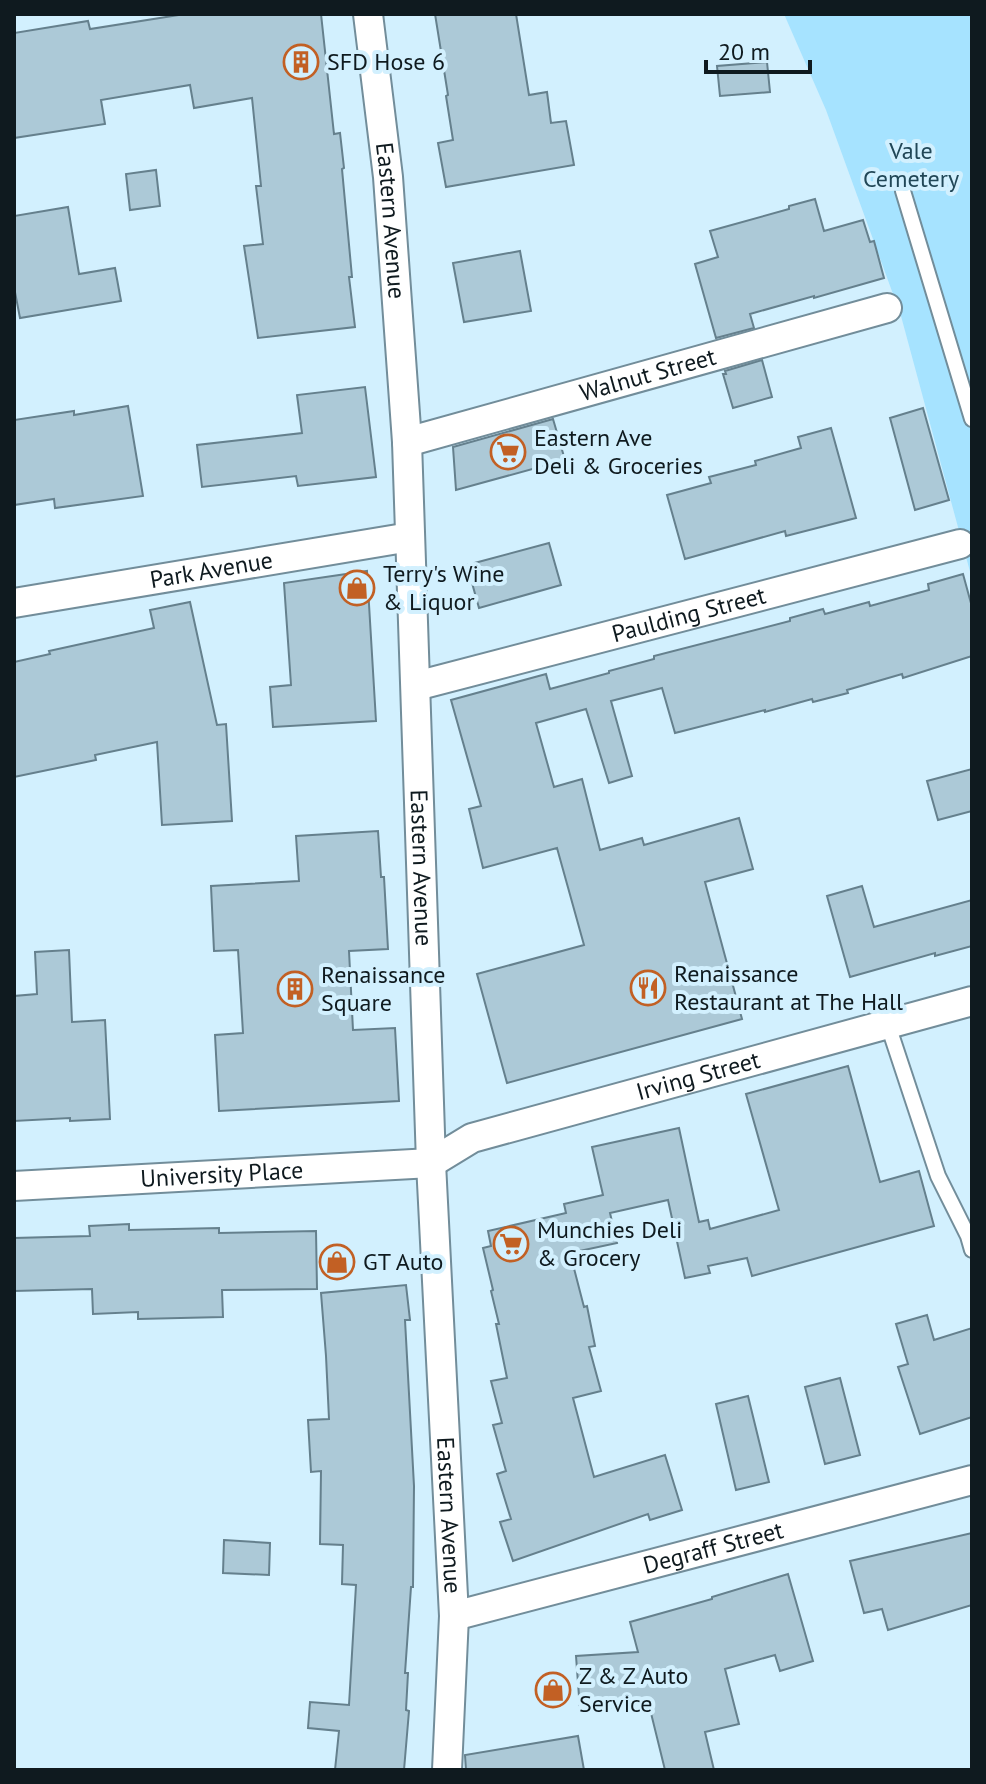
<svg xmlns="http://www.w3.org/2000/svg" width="986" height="1784" font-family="'PT Sans',sans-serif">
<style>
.green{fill:#a6e3ff}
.building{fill:#acc9d7;stroke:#65808d;stroke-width:2}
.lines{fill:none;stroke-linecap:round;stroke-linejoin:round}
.lane-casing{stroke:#728d9a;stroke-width:18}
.street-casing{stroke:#728d9a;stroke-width:32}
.lane{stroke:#fff;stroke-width:14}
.street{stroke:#fff;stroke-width:28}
.labels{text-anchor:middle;stroke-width:8;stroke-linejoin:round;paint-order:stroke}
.poi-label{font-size:24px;fill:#0f1a1f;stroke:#d2f0fe;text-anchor:start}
.park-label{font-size:24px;fill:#214757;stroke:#d2f0fe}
.street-label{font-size:24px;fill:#0f1a1f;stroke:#d2f0fe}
</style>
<rect width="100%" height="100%" fill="#d2f0fe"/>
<path class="green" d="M784,14H972V579L901,316L826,110Z"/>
<path class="building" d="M185,14H321L334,134L340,133L344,168L342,169L352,277H349L355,327L258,338L244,246L263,244L256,186H261L252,98L194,108L190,85L101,100L105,124L14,138V33L88,21L90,29Z
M435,14H516L529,95L547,92L551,123L566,121L574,165L446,187L438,143L453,140L446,96L448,95Z
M767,62L770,92L720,96L717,66Z
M156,170L160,206L130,210L126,174Z
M815,199L824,231L863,220L870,242L874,241L884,278L814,298V296L750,314L754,328L716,338L695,264L718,257L710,231L789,209V206Z
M68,207L79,274L115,268L121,301L20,318L14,287V216Z
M520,251L531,311L464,322L453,263Z
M762,360L772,397L733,408L723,374H726L725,371Z
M365,387L376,477L298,486L296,476L202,487L197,445L302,433L297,395Z
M128,406L143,496L55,508L54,499L14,505V420L74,411V415Z
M923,408L949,500L915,510L890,418Z
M553,419L565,460L456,490L453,447Z
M831,428L856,518L786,536L785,531L685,559L667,495L711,483L709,477L756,465L755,461L801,448L798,437Z
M549,543L561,585L479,608L467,565Z
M367,571L376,721L273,727L270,687L291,685L284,583Z
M963,574L972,607V656L903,678L902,674L847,690L848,693L813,702L812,699L765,712V710L675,733L662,688L611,701L632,776L609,783L586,709L536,723L554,787L582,779L600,850L642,838L644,845L739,818L753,869L705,882L742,1019L507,1083L477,974L584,945L557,848L483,868L469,809L481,806L451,700L546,674L550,689L609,673V671L654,659V656L790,621V618L823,609L825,614L869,602L870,606L929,590L928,584Z
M190,602L217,725L226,724L232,821L162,825L157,742L95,755L96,760L14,777V662L50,654L49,651L154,628L150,610Z
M972,769V811L938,820L927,781Z
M378,831L381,877H384L388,949L349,951L353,1030L395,1028L399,1101L219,1111L215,1035L243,1033L238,950L214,951L211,886L299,881L296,836Z
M862,886L874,927L972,900V946L935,956V953L850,977L827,896Z
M69,950L72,1022L105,1020L110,1119L70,1121V1118L14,1121V996L37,994L35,952Z
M848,1066L880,1182L919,1171L934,1226L752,1276L747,1258L708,1266L710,1273L685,1278L668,1200L610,1213L617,1243L570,1253L584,1307L587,1306L595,1346L589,1347L601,1391L573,1398L594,1477L665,1455L682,1510L650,1520L648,1514L513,1561L500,1522L511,1519L497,1474L506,1471L493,1425L502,1423L491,1381L507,1378L496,1324H499L491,1291L493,1290L483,1248L491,1246L488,1231L566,1213L564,1204L603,1195L592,1147L679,1128L699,1222L708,1220L710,1229L779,1210L746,1094Z
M129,1224V1230L219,1228V1233L316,1231L317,1289L222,1290L223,1317L138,1319V1312L93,1314L92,1289L14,1291V1238L90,1236L89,1226Z
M406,1285L410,1320H405L414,1486L413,1587H411L405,1673H408L406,1710L409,1711L404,1770H335L339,1731L308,1728L310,1702L349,1705L356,1585L342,1584L343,1545L320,1544L321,1471L311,1472L308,1420L329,1419L326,1356L321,1293Z
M927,1315L934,1340L972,1328V1417L920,1434L898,1367L908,1364L896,1324Z
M840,1378L860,1455L825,1464L805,1387Z
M748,1396L769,1482L736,1490L716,1404Z
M972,1533V1605L888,1630L882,1609L864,1613L850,1561Z
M224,1540L270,1543L269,1575L223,1573Z
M788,1574L813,1661L780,1671L775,1655L725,1669L739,1724L705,1732L714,1770H665L649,1705L580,1710L576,1656L638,1652L630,1622L712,1599V1597Z
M578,1736L584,1770H466L465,1755Z"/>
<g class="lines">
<g class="lane-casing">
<path id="lane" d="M903,191L972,419
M888,1025L938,1176L968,1236L972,1250"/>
</g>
<g class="street-casing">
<g id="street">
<path id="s1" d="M368,14L388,177L407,442L431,1163L454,1616L447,1770"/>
<path id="s2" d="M407,442L887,308"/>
<path id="s3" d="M14,603L410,537"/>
<path id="s4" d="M416,686L960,544"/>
<path id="s5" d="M14,1186L431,1163L472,1138L972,1001"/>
<path id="s6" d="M454,1616L972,1480"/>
</g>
</g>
<use href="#lane" class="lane"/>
<use href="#street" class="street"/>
</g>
<defs>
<g id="building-ring" transform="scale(1.8)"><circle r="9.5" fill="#d2f0fe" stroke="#c26024" stroke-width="1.5"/><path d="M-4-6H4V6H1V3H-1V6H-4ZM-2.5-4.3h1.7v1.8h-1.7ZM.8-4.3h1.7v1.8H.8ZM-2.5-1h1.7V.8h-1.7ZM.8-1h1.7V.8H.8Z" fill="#c26024"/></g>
<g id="supermarket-ring" transform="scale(1.8)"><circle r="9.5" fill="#d2f0fe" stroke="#c26024" stroke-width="1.5"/><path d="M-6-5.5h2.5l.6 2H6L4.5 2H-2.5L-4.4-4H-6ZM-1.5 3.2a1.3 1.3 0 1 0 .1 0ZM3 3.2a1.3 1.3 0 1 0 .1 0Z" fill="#c26024"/></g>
<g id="shop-ring" transform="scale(1.8)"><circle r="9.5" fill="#d2f0fe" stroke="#c26024" stroke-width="1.5"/><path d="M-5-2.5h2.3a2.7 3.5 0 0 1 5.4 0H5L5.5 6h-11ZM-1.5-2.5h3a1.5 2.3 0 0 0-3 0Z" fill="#c26024"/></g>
<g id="restaurant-ring" transform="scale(1.8)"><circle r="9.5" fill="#d2f0fe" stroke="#c26024" stroke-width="1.5"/><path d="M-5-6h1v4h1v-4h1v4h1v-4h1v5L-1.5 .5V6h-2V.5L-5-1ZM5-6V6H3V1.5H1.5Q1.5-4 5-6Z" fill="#c26024"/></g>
</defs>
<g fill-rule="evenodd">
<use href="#building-ring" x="301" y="62"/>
<use href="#supermarket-ring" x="508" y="452"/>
<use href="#shop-ring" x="357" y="588"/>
<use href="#restaurant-ring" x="648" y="988"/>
<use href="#building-ring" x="295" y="989"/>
<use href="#supermarket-ring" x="511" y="1244"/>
<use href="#shop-ring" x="337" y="1262"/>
<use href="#shop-ring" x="553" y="1690"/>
</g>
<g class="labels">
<g class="poi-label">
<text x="327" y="70">SFD Hose 6</text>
<text x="534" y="446">Eastern Ave<tspan x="534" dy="28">Deli &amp; Groceries</tspan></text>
<text x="383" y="582">Terry's Wine<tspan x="383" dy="28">&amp; Liquor</tspan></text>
<text x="674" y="982">Renaissance<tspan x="674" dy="28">Restaurant at The Hall</tspan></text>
<text x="321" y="983">Renaissance<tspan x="321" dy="28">Square</tspan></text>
<text x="537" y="1238">Munchies Deli<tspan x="537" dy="28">&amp; Grocery</tspan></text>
<text x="363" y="1270">GT Auto</text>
<text x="579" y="1684">Z &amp; Z Auto<tspan x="579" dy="28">Service</tspan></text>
</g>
<g class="park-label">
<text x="911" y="159">Vale<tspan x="911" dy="28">Cemetery</tspan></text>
</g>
<g class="street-label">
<text dy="8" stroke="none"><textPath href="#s1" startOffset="208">Eastern Avenue</textPath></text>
<text dy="8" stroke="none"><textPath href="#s2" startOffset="250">Walnut Street</textPath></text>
<text dy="8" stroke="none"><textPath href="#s3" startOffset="200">Park Avenue</textPath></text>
<text dy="8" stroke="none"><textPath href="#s4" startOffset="282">Paulding Street</textPath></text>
<text dy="8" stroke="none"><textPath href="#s1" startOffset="856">Eastern Avenue</textPath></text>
<text dy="8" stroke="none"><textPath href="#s5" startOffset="700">Irving Street</textPath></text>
<text dy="8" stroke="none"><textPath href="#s5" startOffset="208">University Place</textPath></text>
<text dy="8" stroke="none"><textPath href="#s1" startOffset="1504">Eastern Avenue</textPath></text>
<text dy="8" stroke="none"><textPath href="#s6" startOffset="268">Degraff Street</textPath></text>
</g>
</g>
<rect width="986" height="1784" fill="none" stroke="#0f1a1f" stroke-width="32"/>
<path d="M706 60v12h104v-12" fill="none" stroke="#0f1a1f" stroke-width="4"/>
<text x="718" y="60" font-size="24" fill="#0f1a1f" stroke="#d2f0fe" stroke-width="6" paint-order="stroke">20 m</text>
</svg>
